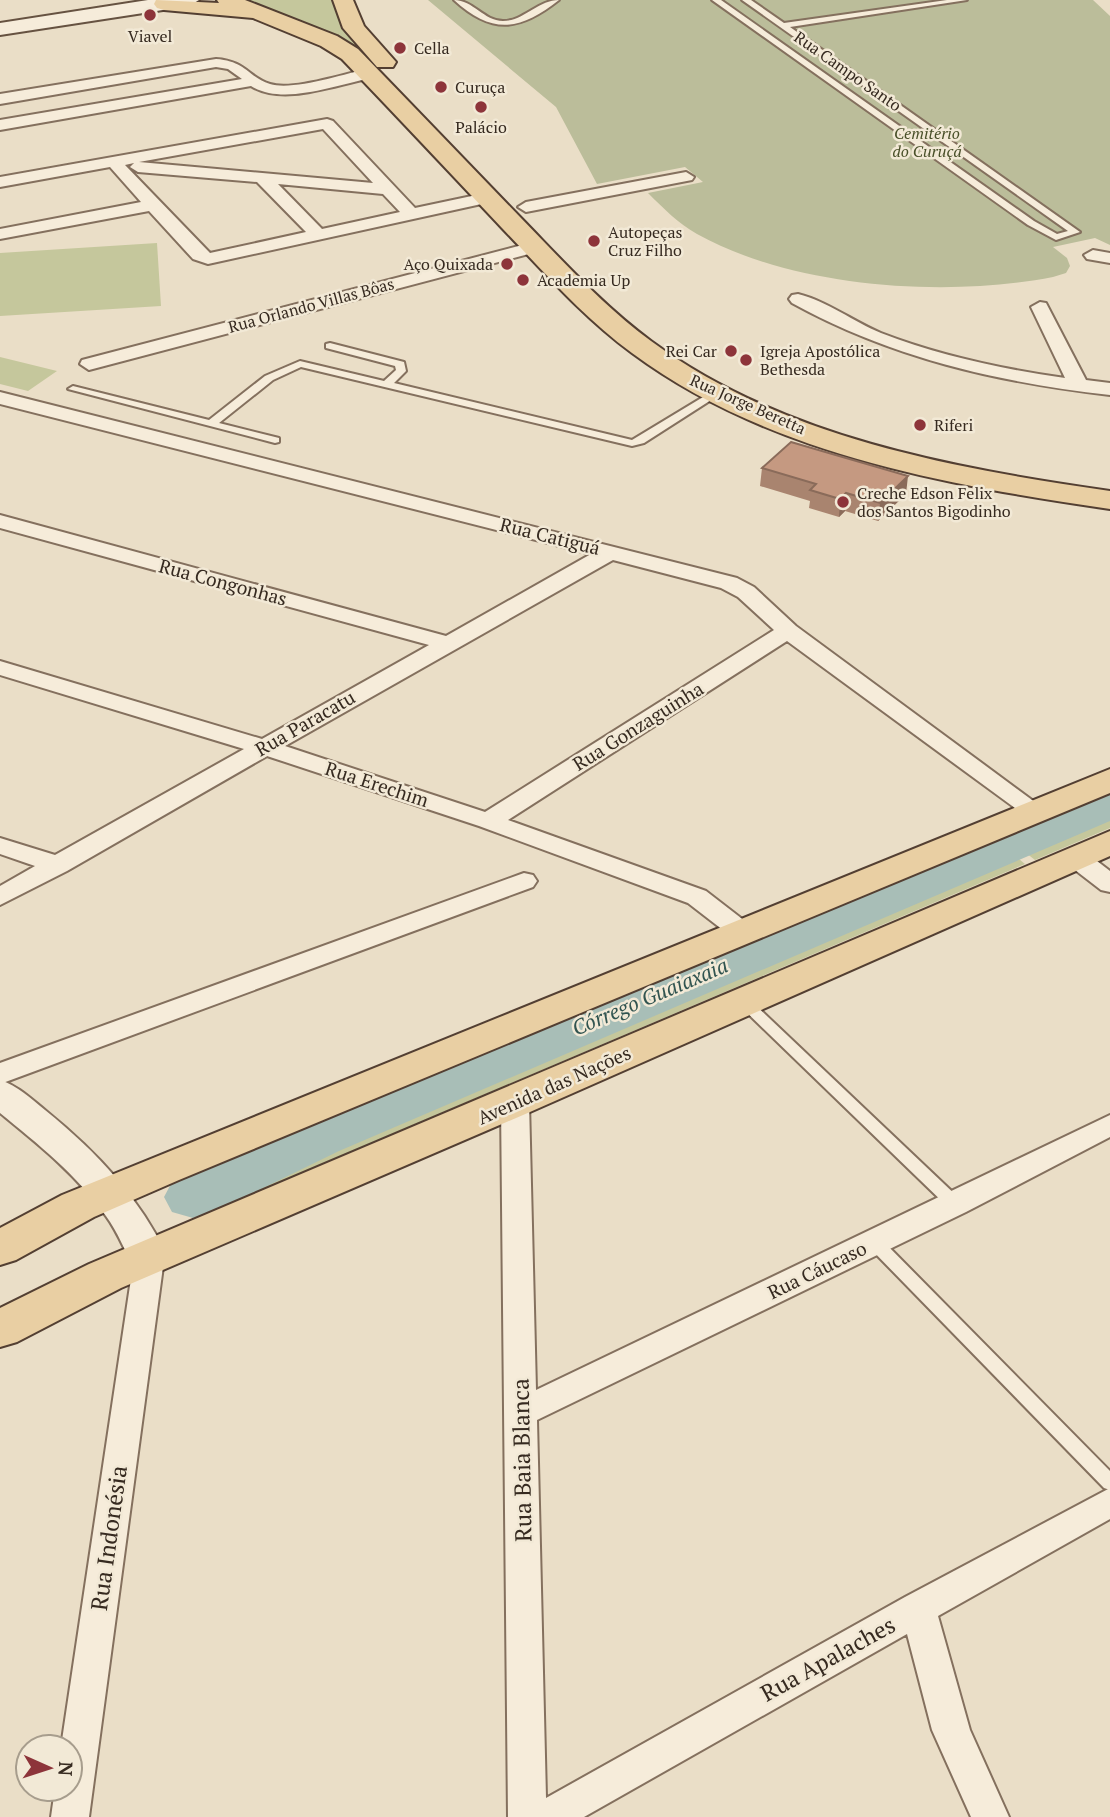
<svg xmlns="http://www.w3.org/2000/svg" width="1110" height="1817" font-family="'PT Serif',serif">
<style>
.green{fill:#c5c79c}
.cemetery{fill:#bbbd9a}
.lines{fill:none;stroke-linecap:round;stroke-linejoin:round}
.river{fill:#a8beb7;fill-rule:evenodd}
.service-casing{stroke:#84705e;stroke-width:4}
.minor-casing{stroke:#84705e;stroke-width:4}
.tertiary-casing{stroke:#84705e;stroke-width:4}
.secondary-casing{stroke:#665241;stroke-width:4}
.primary-casing{stroke:#533f32;stroke-width:4}
.service{fill:#f6ecda;fill-rule:evenodd}
.minor{fill:#f6ecda;fill-rule:evenodd}
.tertiary{fill:#f6ecda;fill-rule:evenodd}
.secondary{fill:#f6ecda;fill-rule:evenodd}
.primary{fill:#e9cfa3;fill-rule:evenodd}
.wall{fill:#a9846f}
.shaded-wall{fill:#8a6b5a}
.building{fill:#c59981;stroke:#8a6b5a;stroke-width:2}
.poi-dot{fill:#8d343a;stroke:#f2e9d6;stroke-width:2.5}
.labels{text-anchor:middle;stroke-width:5;stroke-linejoin:round;paint-order:stroke}
.far-poi-label{font-size:16px;fill:#362a20;stroke:#f2e9d6;text-anchor:start}
.far-street-label{font-size:16px;fill:#362a20;stroke:#f2e9d6}
.far-park-label{font-size:16px;font-style:italic;fill:#495029;stroke:#f2e9d6}
.street-label{font-size:19px;fill:#362a20;stroke:#f2e9d6}
.water-label{font-size:21px;font-style:italic;fill:#315450;stroke:#f2e9d6}
.near-street-label{font-size:23px;fill:#362a20;stroke:#f2e9d6}
</style>
<rect width="100%" height="100%" fill="#eadec7"/>
<path class="green" d="M235,0H334L344,29L362,52Z
M157,243L161,306L0,316V253Z
M0,357L57,371L28,391L0,384Z
M1110,811V828L1035,860L1021,849Z
M1012,853L1025,864L211,1211L205,1204L306,1152Z"/>
<path class="cemetery" d="M428,0H1093L1110,16V245L1095,238L1053,247L1067,258L1070,266L1066,273L1053,277C946,298 794,288 697,234C678,223 664,209 648,193L703,182L685,167L597,184L556,107Z"/>
<g class="lines">
<path class="river" d="M1110,790V821L339,1151L214,1212L193,1218L172,1212L164,1197L172,1182L299,1123L1093,794Z"/>
<g class="service-casing">
<path id="service" d="M454,0C473,0 484,21 503,21C524,21 538,0 559,0C520,31 492,35 454,0Z
M712,0H721L1034,221L1057,234L1068,231L742,0H751L784,23L947,0H967L790,27L1080,232L1056,240L1028,225Z
M330,343L404,362L406,371L394,383L632,440L713,391L717,390L722,393L644,443L632,446L301,367L273,380L219,423L279,438V442L275,443L68,389L73,386L209,420L265,376L300,361L384,381L396,370L395,366L326,348V344Z
M744,997L749,999L961,1200L963,1204L961,1208H949L739,1005L737,1002Z
M874,1236L880,1238L1110,1471V1490L1104,1488L868,1246L866,1242L868,1238Z"/>
</g>
<g class="minor-casing">
<path id="minor" d="M216,59C246,61 248,77 270,84C293,91 343,74 368,69L376,74L368,79C334,85 283,106 251,86L0,130V120L242,79L228,69L216,67L0,104V94Z
M327,119L333,121L415,208L486,193L494,198L486,203L208,264L193,259L149,211L0,239V229L141,202L110,167L0,187V177ZM323,129L373,183L139,162ZM134,163L130,167L138,172L257,182L306,232L210,253L125,165ZM278,184L383,194L400,212L322,229Z
M686,172L694,177L692,180L526,212L518,207L526,202Z
M534,242L540,243L543,247L540,251L89,370L80,364L82,360Z
M1093,250L1110,253V263L1087,259L1084,255Z
M798,294C827,301 854,322 881,333C941,356 1002,369 1065,378L1031,307L1040,302L1046,303L1086,380L1110,383V395C997,382 892,358 792,303L789,299L792,295Z
M0,392L737,578L754,587L796,626L1047,811L1044,816H1026L787,641L508,820L706,891L750,925L754,931L750,937L741,939L732,937L688,903L479,826L267,756L67,871L0,905V886L35,866L0,854V838L55,855L244,749L0,675V661L262,739L429,645L0,528V515L446,636L591,554L0,404ZM613,560L721,588L738,597L774,630L485,812L285,746Z
M1075,849L1084,851L1110,871V892L1101,890L1066,863L1062,857L1066,851Z
M524,873L533,875L537,881L533,887L0,1084V1063Z
M515,1092L525,1095L529,1102L536,1390L1110,1115V1137L966,1212L537,1420L546,1798L905,1597L1110,1488V1519L938,1616L970,1730L1009,1817H971L932,1730L907,1634L584,1817H508L501,1102L505,1095Z
M149,1248L160,1251L164,1259L89,1817H51L55,1789H70V1747H61L134,1259L138,1251Z"/>
</g>
<g class="tertiary-casing">
<path id="tertiary" d="M0,1080C18,1086 30,1098 45,1110C98,1153 139,1197 169,1259L163,1269L149,1274L135,1269C125,1252 118,1232 106,1216C77,1175 38,1144 0,1113Z"/>
</g>
<g class="secondary-casing">
<path id="secondary" d="M148,0H199L189,6L0,35V23Z"/>
</g>
<g class="primary-casing">
<path id="primary" d="M156,0L219,3L217,0H245L337,36L358,49C412,105 466,161 520,217C562,260 602,305 651,341C783,438 952,468 1110,491V509C946,485 768,454 632,353C583,317 544,272 502,228C449,172 396,115 342,59L321,46L253,18L164,10L157,8L154,4Z
M333,0H353L364,26L396,62L393,67H377L343,28Z
M1110,769V793L179,1180L94,1217L16,1260L0,1265V1228L62,1195Z
M1110,831V856L530,1112L121,1288L17,1342L0,1347V1308L89,1264Z"/>
</g>
<use href="#service" class="service"/>
<use href="#minor" class="minor"/>
<use href="#tertiary" class="tertiary"/>
<use href="#secondary" class="secondary"/>
<use href="#primary" class="primary"/>
</g>
<path class="wall" d="M762,468L906,494L878,521L845,511L839,517L809,508L810,501L760,486Z"/>
<path class="shaded-wall" d="M908,476L906,494L878,521L880,503Z
M846,493L845,511L839,517L840,499Z"/>
<path class="building" d="M791,442L908,476L880,503L846,493L840,499L810,490L816,484L762,468Z"/>
<g class="poi-dot">
<circle cx="150" cy="15" r="7"/>
<circle cx="400" cy="48" r="7"/>
<circle cx="441" cy="87" r="7"/>
<circle cx="481" cy="107" r="7"/>
<circle cx="594" cy="241" r="7"/>
<circle cx="507" cy="264" r="7"/>
<circle cx="523" cy="280" r="7"/>
<circle cx="731" cy="351" r="7"/>
<circle cx="746" cy="360" r="7"/>
<circle cx="920" cy="425" r="7"/>
<circle cx="843" cy="502" r="7"/>
</g>
<g class="labels">
<g class="far-poi-label">
<text x="150" y="42" text-anchor="middle">Viavel</text>
<text x="414" y="54">Cella</text>
<text x="455" y="93">Curuça</text>
<text x="481" y="133" text-anchor="middle">Palácio</text>
<text x="608" y="238">Autopeças<tspan x="608" dy="18">Cruz Filho</tspan></text>
<text x="493" y="270" text-anchor="end">Aço Quixada</text>
<text x="537" y="286">Academia Up</text>
<text x="717" y="357" text-anchor="end">Rei Car</text>
<text x="760" y="357">Igreja Apostólica<tspan x="760" dy="18">Bethesda</tspan></text>
<text x="934" y="431">Riferi</text>
<text x="857" y="499">Creche Edson Felix<tspan x="857" dy="18">dos Santos Bigodinho</tspan></text>
</g>
<g class="far-street-label">
<text transform="translate(848 71) rotate(35)" y="6">Rua Campo Santo</text>
<text transform="translate(311 305) rotate(-15)" y="6">Rua Orlando Villas Bôas</text>
<text transform="translate(748 404) rotate(24)" y="6">Rua Jorge Beretta</text>
</g>
<g class="far-park-label">
<text x="927" y="139">Cemitério<tspan x="927" dy="18">do Curuçá</tspan></text>
</g>
<g class="street-label">
<text transform="translate(550 536) rotate(14)" y="7">Rua Catiguá</text>
<text transform="translate(223 582) rotate(15)" y="7">Rua Congonhas</text>
<text transform="translate(305 723) rotate(-30)" y="7">Rua Paracatu</text>
<text transform="translate(638 726) rotate(-32)" y="7">Rua Gonzaguinha</text>
<text transform="translate(377 784) rotate(18)" y="7">Rua Erechim</text>
<text transform="translate(554 1085) rotate(-24)" y="7">Avenida das Nações</text>
<text transform="translate(817 1270) rotate(-26)" y="7">Rua Cáucaso</text>
</g>
<g class="water-label">
<text transform="translate(650 997) rotate(-23)" y="7">Córrego Guaiaxaia</text>
</g>
<g class="near-street-label">
<text transform="translate(522 1460) rotate(-91)" y="8">Rua Baia Blanca</text>
<text transform="translate(109 1538) rotate(-82)" y="8">Rua Indonésia</text>
<text transform="translate(828 1659) rotate(-29)" y="8">Rua Apalaches</text>
</g>
</g>
<g transform="translate(49 1768) rotate(93)"><circle r="33" fill="#f2e9d6" stroke="#a79d8d" stroke-width="2"/>
<path d="M0-5L12 26L0 18L-12 26Z" fill="#8d343a"/>
<text y="-10" font-size="19" font-weight="bold" text-anchor="middle" fill="#362a20">N</text>
</g>
</svg>
